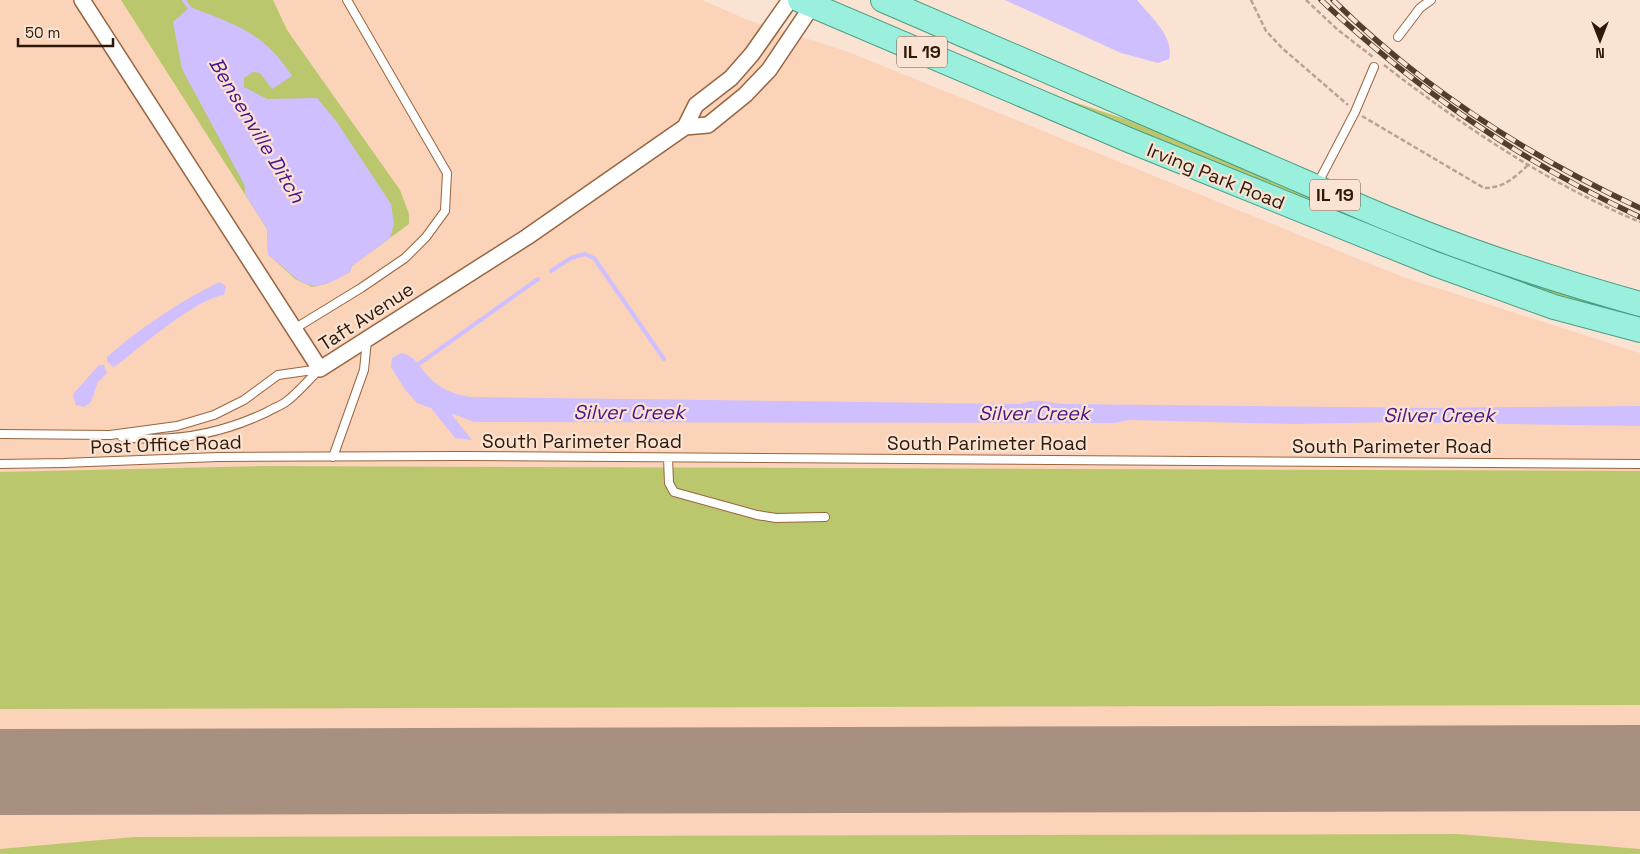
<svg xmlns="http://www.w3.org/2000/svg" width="1640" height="854" font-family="'Space Grotesk',sans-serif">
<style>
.built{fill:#fbd3b9}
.green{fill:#bac76c}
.water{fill:#cfbffe}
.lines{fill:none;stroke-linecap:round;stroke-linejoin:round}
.stream{stroke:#cfbffe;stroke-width:4}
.taxiway{stroke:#a79080;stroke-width:34}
.runway{stroke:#a79080;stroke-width:86}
.lane-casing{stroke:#986540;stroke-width:10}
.street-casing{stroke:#986540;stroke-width:18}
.primary-casing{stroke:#499d84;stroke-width:26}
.path{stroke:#b9a292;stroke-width:2.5;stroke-dasharray:5 2.5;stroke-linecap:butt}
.lane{stroke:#fff;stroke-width:8}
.street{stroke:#fff;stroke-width:15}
.primary{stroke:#9befdd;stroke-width:24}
.rail-casing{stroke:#533e2e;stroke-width:5.5}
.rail{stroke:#fbe3d3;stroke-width:4;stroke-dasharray:11;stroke-linecap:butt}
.labels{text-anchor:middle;stroke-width:4.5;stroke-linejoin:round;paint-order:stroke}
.shield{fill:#fbe3d3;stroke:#6c5646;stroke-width:1}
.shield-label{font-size:18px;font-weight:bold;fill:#2e1909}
.street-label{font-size:19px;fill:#2e1909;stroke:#fbe3d3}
.water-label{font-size:20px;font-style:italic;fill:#4a148c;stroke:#fbe3d3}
</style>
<rect width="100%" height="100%" fill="#fbe3d3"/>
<path class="built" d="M0,0H702L748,20L846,51L1403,277L1640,353V854H0Z"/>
<path class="green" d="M121,0H273L287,30L400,190L409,214V224L352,266L350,272L326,284L312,287L295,279L268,254L267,229Z
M1056,96L1182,138L1640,312V320L1568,302L1304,203Z
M262,466L1640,471V705L0,709V472Z
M1458,834L1640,849V854H0V849L134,837Z"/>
<path class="water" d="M1005,0H1137C1150,16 1175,37 1169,59L1158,63L1121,53Z
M190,7C236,25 264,32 292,76L272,89L260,73L253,72L244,78V87L267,99L317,98L336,121L391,204L394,224L390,238L352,266L350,272C319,290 308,292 282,266C277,261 273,260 268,254L267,229L245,194V186L182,69L173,22Z
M219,282L226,286L224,295C195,299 142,346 117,365L113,367L107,361V357C140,328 179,302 219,282Z
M401,353C418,356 423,375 437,384C447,392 459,395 471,397L1021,404C1040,397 1045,403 1065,404L1430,408L1640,406V426L1392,422L1295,424L1129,420L1115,423L474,422L453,414L452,415L472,440L455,438L431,408L417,403L406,391L391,367L392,358Z
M99,365H104L107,373L98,382L91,402L84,407L76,405L73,396L74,393Z"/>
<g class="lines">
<path class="stream" d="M184,0L192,12
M551,271L571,258L585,254L594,258L664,359
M416,366L538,279"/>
<path class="taxiway" d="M1434,768L1640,782
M0,779L92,772"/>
<path class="runway" d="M0,772L1640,768"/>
<g class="lane-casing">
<path id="lane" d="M1398,37L1420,8L1431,0
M1317,185L1355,112L1374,67
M294,329L361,288L405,258L426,237L445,211L447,173L347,0
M0,434L110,435L177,426L214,415L244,400L278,375L320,369
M122,437C173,443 221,434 267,412C273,408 281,406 287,401C299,392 309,379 320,369
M333,457L364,370L367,340
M668,458L669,483L674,492L757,515L776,518L825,517
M0,464L63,463L218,457L462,456L1640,464"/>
</g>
<g class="street-casing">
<path id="street" d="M82,0L320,369L527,237L685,127L708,125L745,95L769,70L816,0
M685,127L696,105L731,78L752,54L790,0"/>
</g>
<g class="primary-casing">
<path id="primary" d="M800,0L1131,141L1435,264L1554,307L1640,330
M883,0L1316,187C1421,236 1529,273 1640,304"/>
</g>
<path class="path" d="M1251,0L1266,31L1282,48L1348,105
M1306,0L1338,30L1373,57
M1384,65C1463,126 1547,183 1640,222
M1362,116L1484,188C1504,188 1514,178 1528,165"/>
<use href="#lane" class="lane"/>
<use href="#street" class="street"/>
<use href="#primary" class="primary"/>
<g class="rail-casing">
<path id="rail" d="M1321,0C1418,91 1520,161 1640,217
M1333,0C1421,87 1528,156 1640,208"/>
</g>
<use href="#rail" class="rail"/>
</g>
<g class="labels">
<g class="shield">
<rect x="897" y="36.5" width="50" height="31" rx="4"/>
<rect x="1310" y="179.5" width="50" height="31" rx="4"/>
</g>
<g class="shield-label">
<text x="922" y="58">IL 19</text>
<text x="1335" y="201">IL 19</text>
</g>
<g class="street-label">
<text transform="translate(1216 176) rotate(22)" y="7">Irving Park Road</text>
<text transform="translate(366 316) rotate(-33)" y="7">Taft Avenue</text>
<text x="582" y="448">South Parimeter Road</text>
<text x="987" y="450">South Parimeter Road</text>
<text transform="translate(166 444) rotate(-2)" y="7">Post Office Road</text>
<text x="1392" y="453">South Parimeter Road</text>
</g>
<g class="water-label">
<text transform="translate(257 130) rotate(59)" y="7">Bensenville Ditch</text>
<text x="629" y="419">Silver Creek</text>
<text x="1034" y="420">Silver Creek</text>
<text x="1439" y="422">Silver Creek</text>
</g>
</g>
<g transform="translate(1600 40) rotate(180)" stroke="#fbe3d3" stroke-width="4" paint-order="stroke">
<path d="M0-4L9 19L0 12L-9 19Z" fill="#2e1909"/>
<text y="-8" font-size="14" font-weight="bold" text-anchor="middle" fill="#2e1909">N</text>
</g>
<path d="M18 38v8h95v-8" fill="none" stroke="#2e1909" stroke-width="2.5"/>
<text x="25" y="38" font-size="15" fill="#2e1909" stroke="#fbe3d3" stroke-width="4" paint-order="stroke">50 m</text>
</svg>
